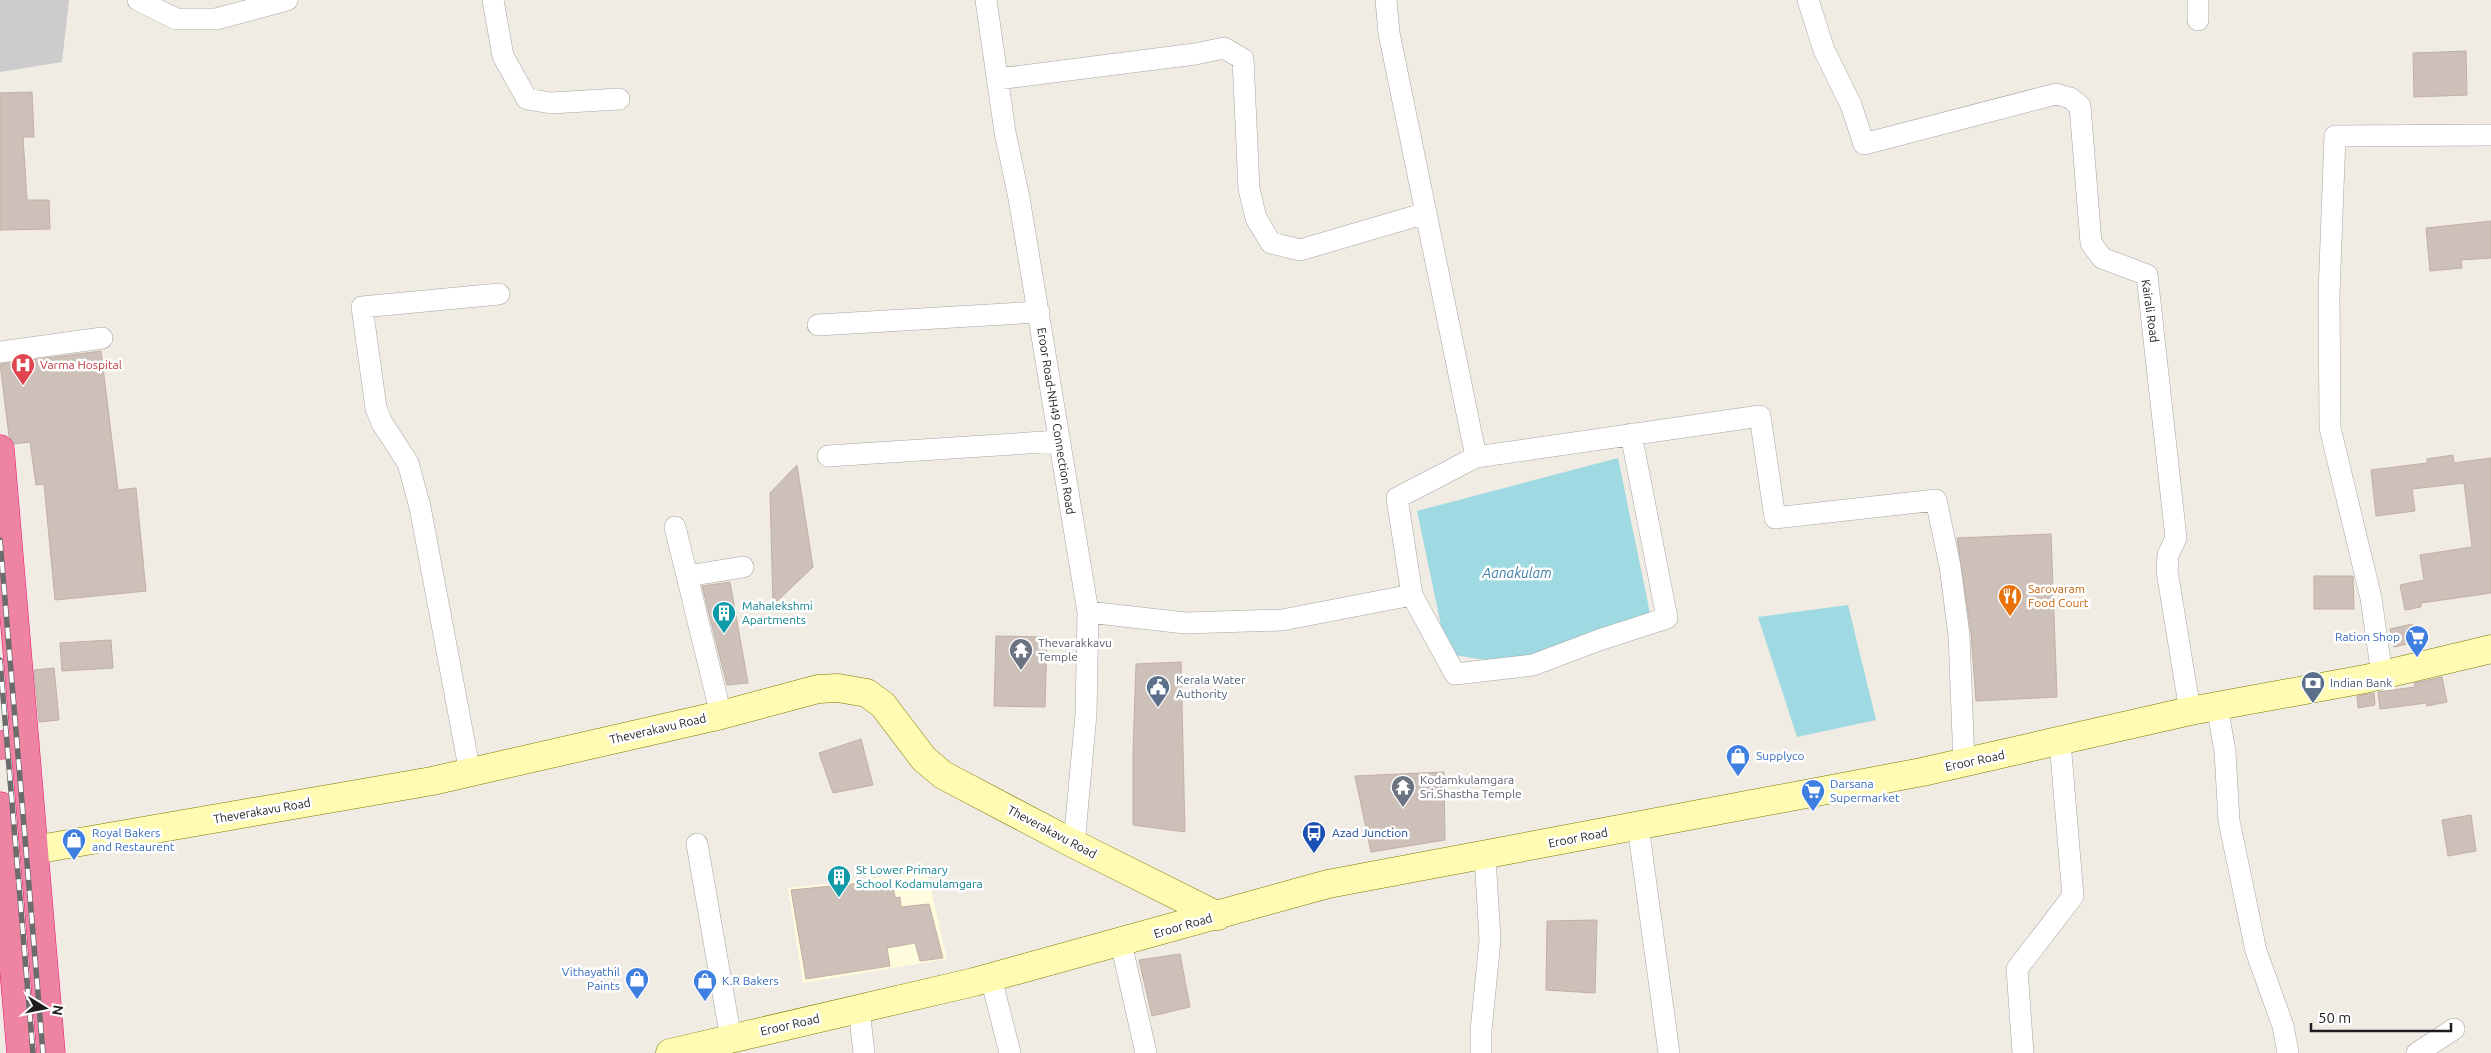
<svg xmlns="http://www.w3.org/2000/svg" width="2491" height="1053" font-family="Ubuntu,sans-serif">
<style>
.education{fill:#fffcdd}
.religious{fill:#ccc}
.water{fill:#9fdae2}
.building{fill:#cdc0b9;stroke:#c3afa4}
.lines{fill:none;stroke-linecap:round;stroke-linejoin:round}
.street-casing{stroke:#a5a5a5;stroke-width:22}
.secondary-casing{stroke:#797a00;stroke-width:29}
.highway-casing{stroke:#ec1272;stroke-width:29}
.street{stroke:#fff;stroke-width:21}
.secondary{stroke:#fffbb2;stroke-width:28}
.highway{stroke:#ef83a2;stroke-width:28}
.rail-casing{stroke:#6c6c6c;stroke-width:5.5}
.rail{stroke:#fff;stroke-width:4;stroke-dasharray:11;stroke-linecap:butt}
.labels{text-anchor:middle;stroke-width:5;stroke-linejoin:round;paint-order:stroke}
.street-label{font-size:12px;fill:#1e1e1e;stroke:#fff}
.health-label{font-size:12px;fill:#be3a42;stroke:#fff;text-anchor:start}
.food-label{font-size:12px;fill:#c56008;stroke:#fff;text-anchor:start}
.culture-label{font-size:12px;fill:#0d838f;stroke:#fff;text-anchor:start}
.shop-label{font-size:12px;fill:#366cbe;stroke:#fff;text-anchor:start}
.worship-label{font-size:12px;fill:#5b616d;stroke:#fff;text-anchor:start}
.service-label{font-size:12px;fill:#4e5e75;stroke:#fff;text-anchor:start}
.transit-label{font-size:12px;fill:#164399;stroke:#fff;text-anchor:start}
.water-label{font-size:14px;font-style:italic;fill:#3c7ca7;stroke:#fff}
</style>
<rect width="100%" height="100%" fill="#f0ebe3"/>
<path class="education" d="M927,872L947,959L803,983L788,888Z"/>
<path class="religious" d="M0,0H69L62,62L0,72Z"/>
<path class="water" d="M1618,458L1651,618L1512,664L1447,654L1417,511Z
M1848,605L1876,720L1797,737L1758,617Z"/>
<path class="building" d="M2466,51L2467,95L2414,97L2413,53Z
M32,92L34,137H23L27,200H49L50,229L0,230V93Z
M2491,221V258L2461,260L2462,268L2430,271L2426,228Z
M101,351L118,490L136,488L146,591L55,600L44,484L36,485L30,442L14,444L9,436L0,364Z
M2453,455L2454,463L2491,458V593L2421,603V607L2405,610L2400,585L2424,580L2420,555L2472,547L2464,483L2412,489L2415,511L2376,516L2371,470L2427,463V459Z
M797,465L813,567L773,605L770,493Z
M2051,534L2057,697L1976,701L1971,633L1957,538Z
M2314,576H2353L2354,609H2314Z
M730,582L748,683L727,685L702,586Z
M2412,624L2416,642L2394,647L2390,629Z
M996,636L1047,637L1045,707L994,706Z
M111,640L113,668L62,671L60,643Z
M1181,662L1185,832L1133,825V752L1136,664Z
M54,668L59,720L39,722L34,670Z
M2442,677L2447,702L2427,706L2426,703L2380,709L2378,692L2415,687L2414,683Z
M2374,693L2375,705L2358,708L2357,696Z
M861,739L873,785L833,793L819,753Z
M1444,772L1445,840L1371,852L1355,776Z
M2471,815L2476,851L2448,856L2442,820Z
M892,880L895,898L900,897L901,907L929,904L943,958L920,961L915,943L887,948L890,966L806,979L791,890Z
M1597,920L1595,993L1546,990L1547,921Z
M1180,954L1190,1007L1152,1016L1139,960Z"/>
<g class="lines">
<g class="street-casing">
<path id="street" d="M138,0L176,19H216L287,0
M493,0L503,56L527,99L551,103L619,99
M986,0L1005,132L1019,198L1088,612L1086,714L1074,844
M1386,0L1389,33L1476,457
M1808,0L1824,50L1851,105L1864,144L2056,94L2070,98L2080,106L2091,243L2102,258L2147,275L2176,538L2168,555L2167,571L2190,711
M2198,20V0
M998,79L1195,54L1224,48L1243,59L1249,189L1256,218L1271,243L1300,250L1426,213
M818,325L1039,312
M0,352L102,338
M828,456L1059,441
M675,527L721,715
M687,576L743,567
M1412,595L1455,674L1533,665L1599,640L1667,618L1631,434
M1088,612L1185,623L1282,620L1412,595L1397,498L1476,457L1760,416L1775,518L1936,500L1950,566L1959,635L1964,763
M2382,675L2371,598L2330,428L2329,294L2335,136L2491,135
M2217,706L2225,751L2229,821L2243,888L2256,951L2283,1026L2288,1053
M470,773L420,507L408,463L382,423L376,408L362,307L499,294
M1638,826L1669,1053
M697,844L731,1039
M1121,943L1146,1053
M991,978L1010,1053
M859,1009L864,1053
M1481,1053V1031L1490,940L1485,856
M2023,1053L2017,969L2073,896L2060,742
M2417,1053L2454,1029"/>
</g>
<g class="secondary-casing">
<path id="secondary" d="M34,850L432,781L721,715L818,689L838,688L867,693L883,705L924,759L943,775L1074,844L1218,916
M670,1053L974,982L1328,884L1922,772L2190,711L2365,679L2491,649"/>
</g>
<g class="highway-casing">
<path id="highway" d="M0,449L51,1053
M0,745L25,743
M0,806L21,1053"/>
</g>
<use href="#street" class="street"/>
<use href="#secondary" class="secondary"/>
<use href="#highway" class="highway"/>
<g class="rail-casing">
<path id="rail" d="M0,540L43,1053
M0,660L33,1053"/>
</g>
<use href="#rail" class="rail"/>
</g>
<defs>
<g id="hospital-pin" transform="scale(1.25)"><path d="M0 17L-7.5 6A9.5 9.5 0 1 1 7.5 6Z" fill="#e0444e" stroke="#fff"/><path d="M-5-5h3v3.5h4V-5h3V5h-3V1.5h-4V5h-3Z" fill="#fff"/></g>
<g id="restaurant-pin" transform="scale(1.25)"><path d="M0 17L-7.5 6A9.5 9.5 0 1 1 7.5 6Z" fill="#e8710a" stroke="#fff"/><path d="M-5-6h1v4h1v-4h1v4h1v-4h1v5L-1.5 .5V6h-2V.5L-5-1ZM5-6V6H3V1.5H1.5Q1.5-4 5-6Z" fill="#fff"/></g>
<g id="building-pin" transform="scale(1.25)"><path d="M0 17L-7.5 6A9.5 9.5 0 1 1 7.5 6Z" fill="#0f9aa8" stroke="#fff"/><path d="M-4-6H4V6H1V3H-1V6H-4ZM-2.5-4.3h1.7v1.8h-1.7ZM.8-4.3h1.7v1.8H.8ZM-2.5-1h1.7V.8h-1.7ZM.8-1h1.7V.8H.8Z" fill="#fff"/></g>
<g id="supermarket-pin" transform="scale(1.25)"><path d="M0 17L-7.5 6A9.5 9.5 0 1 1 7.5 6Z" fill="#3f7fe0" stroke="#fff"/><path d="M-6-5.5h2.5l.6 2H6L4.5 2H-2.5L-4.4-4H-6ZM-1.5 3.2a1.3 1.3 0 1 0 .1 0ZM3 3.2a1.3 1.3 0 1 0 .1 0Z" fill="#fff"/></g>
<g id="temple-pin" transform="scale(1.25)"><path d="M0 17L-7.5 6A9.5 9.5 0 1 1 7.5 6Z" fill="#6b7280" stroke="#fff"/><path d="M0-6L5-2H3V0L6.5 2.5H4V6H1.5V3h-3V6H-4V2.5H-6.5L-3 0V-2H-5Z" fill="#fff"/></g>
<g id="bank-pin" transform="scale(1.25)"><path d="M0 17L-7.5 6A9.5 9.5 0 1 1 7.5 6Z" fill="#5c6f8a" stroke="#fff"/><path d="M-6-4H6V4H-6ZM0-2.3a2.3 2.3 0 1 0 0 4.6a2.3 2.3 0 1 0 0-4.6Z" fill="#fff"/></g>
<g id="civic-pin" transform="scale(1.25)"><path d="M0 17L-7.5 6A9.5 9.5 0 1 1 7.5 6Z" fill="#5c6f8a" stroke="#fff"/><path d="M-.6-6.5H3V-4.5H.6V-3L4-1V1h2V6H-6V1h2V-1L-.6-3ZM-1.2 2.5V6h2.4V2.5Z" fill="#fff"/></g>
<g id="shop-pin" transform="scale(1.25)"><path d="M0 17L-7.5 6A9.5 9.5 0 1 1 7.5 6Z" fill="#3f7fe0" stroke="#fff"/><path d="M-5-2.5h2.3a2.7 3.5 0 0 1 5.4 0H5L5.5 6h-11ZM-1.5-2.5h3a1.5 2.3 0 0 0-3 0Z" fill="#fff"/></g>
<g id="bus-pin" transform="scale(1.25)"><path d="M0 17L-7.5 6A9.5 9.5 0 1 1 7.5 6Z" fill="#1a4fb4" stroke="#fff"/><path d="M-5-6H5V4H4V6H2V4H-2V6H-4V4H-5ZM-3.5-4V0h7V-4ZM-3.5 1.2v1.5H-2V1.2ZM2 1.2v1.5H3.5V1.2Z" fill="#fff"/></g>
</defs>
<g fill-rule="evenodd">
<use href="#hospital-pin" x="23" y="365"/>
<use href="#restaurant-pin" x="2010" y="596"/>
<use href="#building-pin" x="724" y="613"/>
<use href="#supermarket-pin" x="2417" y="637"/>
<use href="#temple-pin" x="1021" y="650"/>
<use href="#bank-pin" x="2313" y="683"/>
<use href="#civic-pin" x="1158" y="687"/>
<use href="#shop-pin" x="1738" y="756"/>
<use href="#temple-pin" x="1403" y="787"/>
<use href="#supermarket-pin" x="1813" y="791"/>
<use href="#bus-pin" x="1314" y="833"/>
<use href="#shop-pin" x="74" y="840"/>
<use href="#building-pin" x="839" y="877"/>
<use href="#shop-pin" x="637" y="979"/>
<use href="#shop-pin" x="705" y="981"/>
</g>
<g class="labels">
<g class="street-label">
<text transform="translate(2150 311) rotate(82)" y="4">Kairali Road</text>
<text transform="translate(1056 421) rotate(81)" y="4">Eroor Road-NH49 Connection Road</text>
<text transform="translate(658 729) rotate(-13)" y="4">Theverakavu Road</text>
<text transform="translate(1975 761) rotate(-12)" y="4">Eroor Road</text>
<text transform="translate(262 811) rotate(-10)" y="4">Theverakavu Road</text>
<text transform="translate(1052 832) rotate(28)" y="4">Theverakavu Road</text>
<text transform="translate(1578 838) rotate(-11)" y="4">Eroor Road</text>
<text transform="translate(1183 926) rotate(-16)" y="4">Eroor Road</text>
<text transform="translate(790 1025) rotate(-13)" y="4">Eroor Road</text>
</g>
<g class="health-label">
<text x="40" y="369">Varma Hospital</text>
</g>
<g class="food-label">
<text x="2028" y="593">Sarovaram<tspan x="2028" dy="14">Food Court</tspan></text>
</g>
<g class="culture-label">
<text x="742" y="610">Mahalekshmi<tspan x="742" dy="14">Apartments</tspan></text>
<text x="856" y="874">St Lower Primary<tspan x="856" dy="14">School Kodamulamgara</tspan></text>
</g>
<g class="shop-label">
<text x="2400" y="641" text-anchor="end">Ration Shop</text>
<text x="1756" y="760">Supplyco</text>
<text x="1830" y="788">Darsana<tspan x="1830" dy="14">Supermarket</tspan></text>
<text x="92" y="837">Royal Bakers<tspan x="92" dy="14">and Restaurent</tspan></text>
<text x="620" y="976" text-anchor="end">Vithayathil<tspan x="620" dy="14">Paints</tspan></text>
<text x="722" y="985">K.R Bakers</text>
</g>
<g class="worship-label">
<text x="1038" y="647">Thevarakkavu<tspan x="1038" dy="14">Temple</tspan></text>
<text x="1420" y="784">Kodamkulamgara<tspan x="1420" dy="14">Sri.Shastha Temple</tspan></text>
</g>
<g class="service-label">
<text x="1176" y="684">Kerala Water<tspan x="1176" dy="14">Authority</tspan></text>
<text x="2330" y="687">Indian Bank</text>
</g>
<g class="transit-label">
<text x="1332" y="837">Azad Junction</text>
</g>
<g class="water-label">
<text x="1517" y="578">Aanakulam</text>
</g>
</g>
<g transform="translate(45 1008) rotate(100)" stroke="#ffffff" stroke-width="4" paint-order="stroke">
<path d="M0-4L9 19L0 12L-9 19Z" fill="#1e1e1e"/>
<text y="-8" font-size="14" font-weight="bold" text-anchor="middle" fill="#1e1e1e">N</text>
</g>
<path d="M2311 1023v8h140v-8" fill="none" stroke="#1e1e1e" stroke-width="2.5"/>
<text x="2318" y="1023" font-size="15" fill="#1e1e1e" stroke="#ffffff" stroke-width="4" paint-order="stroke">50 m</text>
</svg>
